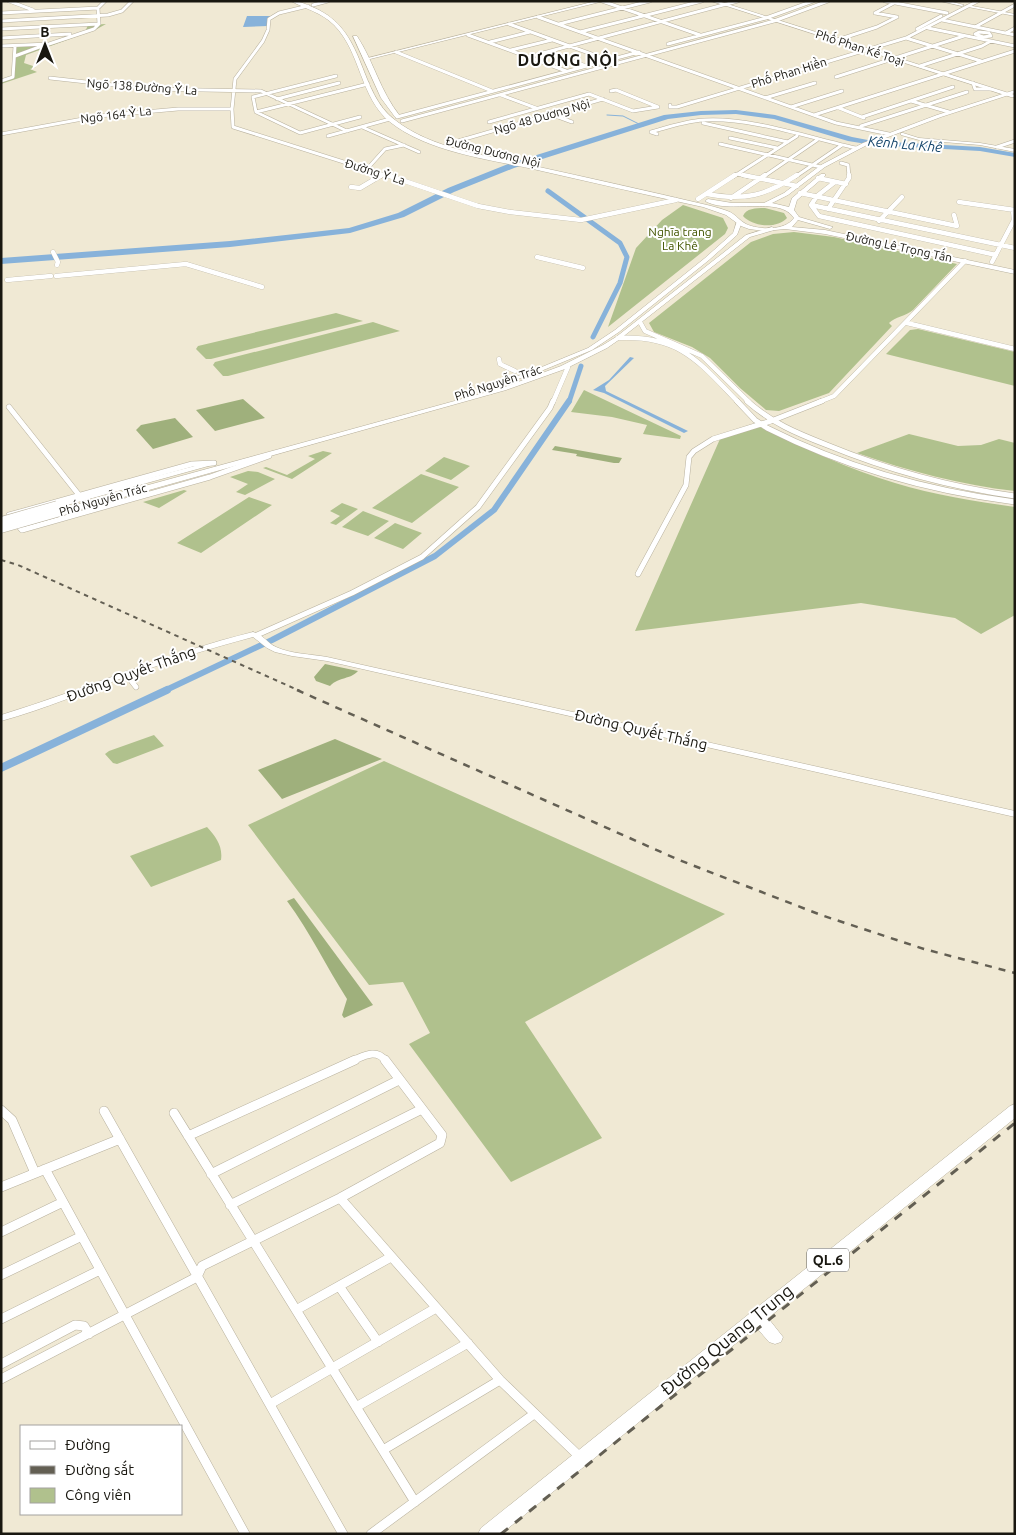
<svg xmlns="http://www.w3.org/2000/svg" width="1016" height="1535" font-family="Ubuntu,sans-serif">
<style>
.green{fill:#b0c18d}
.forest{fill:#9fb07c}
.water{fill:#87b2da}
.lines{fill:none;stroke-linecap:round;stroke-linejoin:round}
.stream{stroke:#87b2da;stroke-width:1}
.canal-far2{stroke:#87b2da;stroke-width:5}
.canal-far1{stroke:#87b2da;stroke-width:6}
.canal{stroke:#87b2da;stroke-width:8}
.river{fill:#87b2da;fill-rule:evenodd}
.street-far4-casing{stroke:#b8b19e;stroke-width:4}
.street-far3-casing{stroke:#b8b19e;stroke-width:5}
.street-far2-casing{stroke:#b8b19e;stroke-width:6}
.street-far1-casing{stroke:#b8b19e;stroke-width:8}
.street-casing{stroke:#b8b19e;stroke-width:10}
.secondary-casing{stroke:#b8b19e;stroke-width:1}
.primary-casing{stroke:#b8b19e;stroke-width:1}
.highway-casing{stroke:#b8b19e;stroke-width:1}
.street-far4{stroke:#fff;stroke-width:3}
.street-far3{stroke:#fff;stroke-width:4.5}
.street-far2{stroke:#fff;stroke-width:5}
.street-far1{stroke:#fff;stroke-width:7}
.street{stroke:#fff;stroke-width:9}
.secondary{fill:#fff;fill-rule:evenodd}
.primary{fill:#fff;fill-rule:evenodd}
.highway{fill:#fff;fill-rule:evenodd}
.rail-far2{stroke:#635f53;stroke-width:2;stroke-dasharray:4.5 4.5;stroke-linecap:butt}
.rail-far1{stroke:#635f53;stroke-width:2.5;stroke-dasharray:7 7;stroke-linecap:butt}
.rail{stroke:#635f53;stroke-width:3;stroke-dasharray:9 9;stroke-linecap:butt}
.secondary-bridge-casing{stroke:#b8b19e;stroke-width:9;stroke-linecap:butt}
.secondary-bridge{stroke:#fff;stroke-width:8}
.labels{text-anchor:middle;stroke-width:4;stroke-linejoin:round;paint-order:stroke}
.far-street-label{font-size:12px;fill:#191710;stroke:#fff}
.far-park-label{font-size:12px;fill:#425500;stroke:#fff}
.far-water-label{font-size:14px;font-style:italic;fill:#124369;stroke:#fff}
.shield{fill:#fff;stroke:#5e5d58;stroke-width:1}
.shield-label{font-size:14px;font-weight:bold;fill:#191710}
.street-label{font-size:15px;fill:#191710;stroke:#fff}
.far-district-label{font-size:16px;font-weight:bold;letter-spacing:1px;fill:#191710;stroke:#fff}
.near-street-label{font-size:18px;fill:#191710;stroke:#fff}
</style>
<rect width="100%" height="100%" fill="#f0e9d4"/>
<path class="green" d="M106,24L97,29L26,55L24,63L36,67L30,69L37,72L1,84V81L12,79L16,46L48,44L85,32L88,25Z
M683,205L723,218L728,228L725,234L608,327L636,248L662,220Z
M765,208L784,213L787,218C777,229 753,227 743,216C746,208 757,208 765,208Z
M794,232L834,237L957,264L913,310C906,316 895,317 889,323L892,326L829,393L779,411L766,410L740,388L710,358L692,347L654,332L649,323L751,242L773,234Z
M336,313L363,321L211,359H206L196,349L198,346Z
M373,322L400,331L228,376H223L213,365L215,362Z
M918,329L1015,352V386L886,354L910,330Z
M584,390L681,436L680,439L643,434L647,425L612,417L571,412Z
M760,427C804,448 848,469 895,483C934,495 974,501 1015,507V615L981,634L955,618L861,603L635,631L720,439Z
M909,434L958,446L981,445L999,439L1015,443V491C961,485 908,471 857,453Z
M323,451L332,453L292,479L263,468L266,467L287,475L315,459L308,456Z
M444,457L470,466L451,480L425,471Z
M248,471L258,472L275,479L245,495L236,492L248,484L230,477Z
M421,474L459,487L412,523L372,508Z
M184,490L187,491L159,508L143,502Z
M249,497L272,505L201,553L177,543Z
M342,503L358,509L336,525L330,523L340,516L330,511Z
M363,511L389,521L368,536L342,527Z
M395,523L422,533L403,549L374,538Z
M154,735L164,746L117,764L113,763L105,754L109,751Z
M384,761L725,914L525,1022L602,1138L511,1182L409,1044L430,1033L403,982L369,985L248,825Z
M207,827C216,837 223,846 221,860L151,887L130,856Z"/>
<path class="forest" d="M243,399L265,418L215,431L196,410Z
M175,418L193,437L153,449L136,430L141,425Z
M555,446L622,458L619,463H614L576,456L577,454L552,450Z
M325,664L358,671C350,680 340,676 330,686L316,681L314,677Z
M335,739L382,759L282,799L258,770Z
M294,898L373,1005L344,1018L342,1015L347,999C326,966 310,932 287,901Z"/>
<path class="water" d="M247,16H271L268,26L243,27Z
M630,357L634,358L605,386L606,391L688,431L684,433L604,393L593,390L609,380Z"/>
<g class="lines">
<path class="stream" d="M607,115L623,116L643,126"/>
<path class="canal-far2" d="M548,191L620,243L627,257L620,283L593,337
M569,402L581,366"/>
<path class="canal-far1" d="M164,691L272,640L435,556L494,510L569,401"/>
<path class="canal" d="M1,768L167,690"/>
<path class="river" d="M736,110L775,115L852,137L873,141L980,147L1015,153V157L980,151L873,145L848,141L774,119L736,114L701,115L668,119L514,168L454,192L404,217L350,233L230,247L1,264V258L230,241L349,228L398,213L448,188L508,164L664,115L701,111Z"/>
<g class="street-far4-casing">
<path id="street-far4" d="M9,1L33,10
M602,1L700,35
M885,1L947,13
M313,5L328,1
M308,6L279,13L269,19L268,30L263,41L235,79L232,109L233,127L391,177
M1,13L98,8
M875,13L894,3
M875,13L897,17
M538,17L836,123L889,134
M942,20L1015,35
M1,21L108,15L122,11L132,1
M509,24L608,60
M559,24L650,1
M975,27L1015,5
M928,28L1015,46
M1,29L99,24L98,8L105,1
M917,29L941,16
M580,32L702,1
M979,32L989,33L991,36L983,37L975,34Z
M1006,33L1015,28
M468,35L566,71
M1,38L70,34
M906,38L981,61
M837,40L877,27L897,17
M490,42L530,32
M668,44L766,18L813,1
M1,46L49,44L94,29L99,24
M511,50L552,40
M396,52L492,91
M550,52L586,66
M15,56L42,46
M528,57L738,1
M920,66L982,46L991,41
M336,76L253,97L256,112L300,133L360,117
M836,77L964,36
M50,78L150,89L261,91L347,131
M1,81L13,77L15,46
M973,83L975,89H990
M501,95L536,108
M765,98L815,83
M277,99L339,83
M911,101L949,112
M670,105V107H677L906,38L978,1
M791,107L842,91
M839,108L864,118
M256,112L368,84
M550,114L572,122
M814,115L1015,51
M397,117L639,52
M862,117L953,87
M402,121L774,21L828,1
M489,122L589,94L633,111L658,107L616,90L611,91
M703,123L788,142
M861,126L967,92
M362,127L419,152
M1,134L99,116L178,109H232
M657,134L651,132C668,127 686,121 704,120C750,117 810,138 856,148
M328,136L390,119
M730,138L777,148
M451,143L603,99
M720,144L821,167
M997,147L1015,141
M841,163L848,165L849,177
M367,169L385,149L404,145
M737,174L750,177
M380,177L384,174
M733,177L797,136
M763,177L817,140
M795,177L842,145"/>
</g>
<g class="street-far3-casing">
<path id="street-far3" d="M387,175L478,206L510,212L581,220L676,200
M743,175L797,186
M818,178L846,184
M835,182L817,196L811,205L819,216L996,255
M351,187L360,188L382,175
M800,193L957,226L954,215
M707,194C744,201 765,196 797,175
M731,198L765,175
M698,199L735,175
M959,202L1015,210
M811,205L1015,248
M828,209L849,178V175
M879,221L902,197
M53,252L58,262L57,265
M537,257L583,268
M992,262L1014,220L1013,210
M56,276L186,264L262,287
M7,280L51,276
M640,322L645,331L702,356L749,402
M907,323L1015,349
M618,338C680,335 699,362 738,402
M499,359L500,364L515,371
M553,402L568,367
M819,402L834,396L965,261"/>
</g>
<g class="street-far2-casing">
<path id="street-far2" d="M737,401L755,420L767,428C844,467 930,491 1015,502
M747,401C772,423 796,433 827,445C888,470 950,487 1015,496
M9,407L79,495
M214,463L192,464L9,515L22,530L210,477L269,456
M638,574L686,485L689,457L694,451L713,439L771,421L822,401
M257,635L352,593L422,557L478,507L550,408L553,401
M126,674L136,687"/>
</g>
<g class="street-far1-casing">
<path id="street-far1" d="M352,1061C364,1056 376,1048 386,1061"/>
</g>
<g class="street-casing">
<path id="street" d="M1,1110L12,1120L35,1173
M104,1111L343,1534
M174,1113L415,1502
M188,1136L355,1060
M45,1169L245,1534
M211,1174L399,1080
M1,1187L120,1139
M340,1198L500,1380L580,1457
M230,1205L422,1109
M1,1232L63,1202
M1,1275L82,1236
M339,1286L378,1342
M296,1310L391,1257
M1,1319L100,1270
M1,1364L75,1325L84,1326L89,1334
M1,1379L197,1277L202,1266L340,1198L440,1143L442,1135L385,1060
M270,1404L436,1308
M356,1407L468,1343
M383,1450L500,1380
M371,1534L534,1414"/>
</g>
<g class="secondary-casing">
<path id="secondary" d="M596,1H604L366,60L364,59Z
M711,1H718L1015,95V97H1011Z
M940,1H949L964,5L962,6Z
M967,5L1015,14V16L968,7Z
M903,133L919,138L980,143L1015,149V152L980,145L919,140L901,135V133Z
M737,221L742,222L737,235L709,260L619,332L592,350L541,371L489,389L484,388L537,369L588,348L615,330L705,258L733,233Z
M772,227L775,229L774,230L750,237L620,339L607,348L565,369L506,390L74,511H71L67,509L68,507L502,388L561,366L603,345L616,337L746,235Z
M210,462L213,464L212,465L60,507H54L53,505L54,503Z
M253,632C263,634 267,643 276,647C291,654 310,654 327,657L1015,811V817L327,661L292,656L275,652L267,648L253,637C211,648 169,661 128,676C86,691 45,709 1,721V715C86,689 167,653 253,632Z"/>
</g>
<g class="primary-casing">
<path id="primary" d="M291,1C301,1 310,6 319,10C367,35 358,92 395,120C432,149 485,155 530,165C589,178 648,191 707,205C715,207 723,209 730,212C736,215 740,221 746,224C759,230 785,231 794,218C779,195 729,215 705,201L708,199L732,203H764L784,193L821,165L863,143L937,115L1015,90V93L941,117L867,145L825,167L788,195L772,203L789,207L792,198L821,174H825V176L797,200L794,210L799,217L833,227L830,229L798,220L792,227L825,230L1015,270V274L825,234L785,229L765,231L749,229L741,226L726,215L703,207C647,195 590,182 533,169C487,159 428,152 390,122C360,98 361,52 334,25C321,12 305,9 291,1Z
M353,36H357C374,62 380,91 400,116L399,117H395L381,98Z"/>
</g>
<g class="highway-casing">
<path id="highway" d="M1015,1104V1118L768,1318L783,1337L781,1342L775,1344L769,1342L756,1327L501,1534H478L481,1528L749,1314L750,1311L755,1309L1010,1106Z"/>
</g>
<use href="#street-far4" class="street-far4"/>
<use href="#street-far3" class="street-far3"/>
<use href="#street-far2" class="street-far2"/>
<use href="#street-far1" class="street-far1"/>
<use href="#street" class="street"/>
<use href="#secondary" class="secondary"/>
<use href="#primary" class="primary"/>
<use href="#highway" class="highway"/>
<path class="rail-far2" d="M1,560L18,565L300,691"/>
<path class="rail-far1" d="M297,690L679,860L821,915L924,949L1015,973"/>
<path class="rail" d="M501,1534L1015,1123"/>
<g class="secondary-bridge-casing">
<path id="secondary-bridge" d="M1,521L57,505
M1,529L71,509"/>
</g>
<use href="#secondary-bridge" class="secondary-bridge"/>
</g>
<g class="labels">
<g class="far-street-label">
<text transform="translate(860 48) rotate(18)" y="4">Phố Phan Kế Toại</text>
<text transform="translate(789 73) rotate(-17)" y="4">Phố Phan Hiền</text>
<text transform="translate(142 87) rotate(4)" y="4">Ngõ 138 Đường Ỷ La</text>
<text transform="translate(116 115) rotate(-7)" y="4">Ngõ 164 Ỷ La</text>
<text transform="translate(542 117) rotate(-16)" y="4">Ngõ 48 Dương Nội</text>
<text transform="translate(493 152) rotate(14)" y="4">Đường Dương Nội</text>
<text transform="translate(375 172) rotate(17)" y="4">Đường Ỷ La</text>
<text transform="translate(899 247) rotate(12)" y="4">Đường Lê Trọng Tấn</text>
<text transform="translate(498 383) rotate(-18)" y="4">Phố Nguyễn Trác</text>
<text transform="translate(103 500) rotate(-16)" y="4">Phố Nguyễn Trác</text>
</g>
<g class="far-park-label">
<text x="680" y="236">Nghĩa trang<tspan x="680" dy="14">La Khê</tspan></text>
</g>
<g class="far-water-label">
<text transform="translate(905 144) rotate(5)" y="5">Kênh La Khê</text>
</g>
<rect class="shield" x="807" y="1248.5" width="42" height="23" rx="4"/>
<g class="shield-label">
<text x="828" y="1265">QL.6</text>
</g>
<g class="street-label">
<text transform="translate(131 674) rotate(-20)" y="5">Đường Quyết Thắng</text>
<text transform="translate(641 730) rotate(13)" y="5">Đường Quyết Thắng</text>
</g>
<g class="far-district-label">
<text x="568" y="66">DƯƠNG NỘI</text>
</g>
<g class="near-street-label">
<text transform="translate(727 1340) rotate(-39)" y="6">Đường Quang Trung</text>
</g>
</g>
<rect width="1016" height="1535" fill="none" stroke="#191710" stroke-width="5"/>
<rect x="20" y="1425" width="162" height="90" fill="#ffffff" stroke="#a3a29f"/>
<rect x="30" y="1441" width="25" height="8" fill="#ffffff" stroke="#a3a29f"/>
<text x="65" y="1450" font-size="15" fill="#191710">Đường</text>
<rect x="30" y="1466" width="25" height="8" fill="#635f53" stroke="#a3a29f"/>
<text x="65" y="1475" font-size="15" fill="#191710">Đường sắt</text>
<rect x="30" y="1488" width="25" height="15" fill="#b0c18d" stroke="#a3a29f"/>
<text x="65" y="1500" font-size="15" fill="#191710">Công viên</text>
<g transform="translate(45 45)" stroke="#ffffff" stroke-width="4" paint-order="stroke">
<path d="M0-4L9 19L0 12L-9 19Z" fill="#191710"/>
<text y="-8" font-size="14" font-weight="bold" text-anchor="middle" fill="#191710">B</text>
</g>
</svg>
